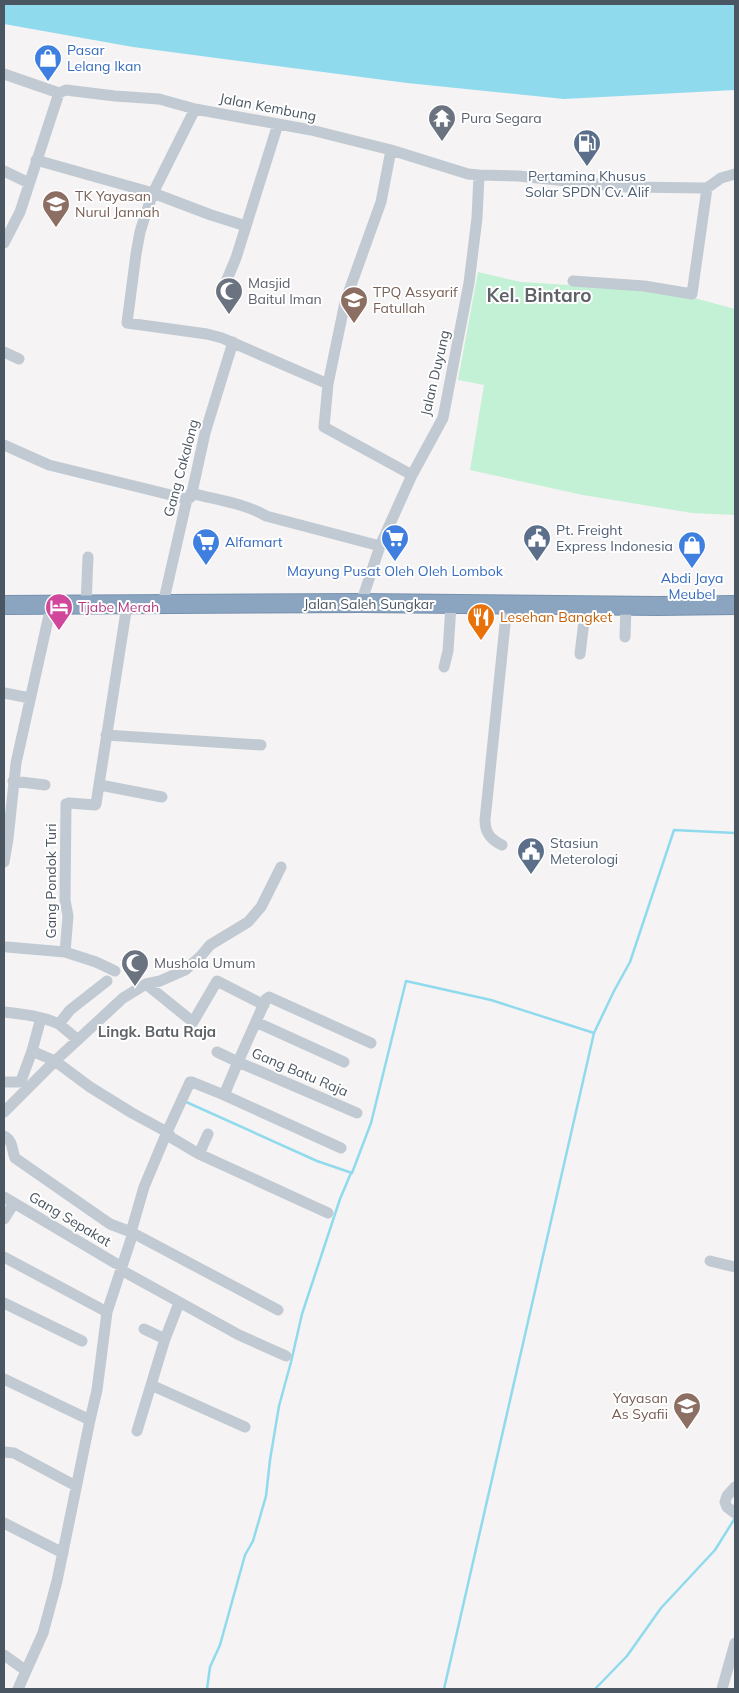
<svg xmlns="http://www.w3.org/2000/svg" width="739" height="1693" font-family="Mulish,sans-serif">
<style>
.green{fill:#c3f1d5}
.water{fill:#90daee}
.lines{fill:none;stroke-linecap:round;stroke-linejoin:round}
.stream{stroke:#90daee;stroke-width:2.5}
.highway-casing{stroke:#7690ad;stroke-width:20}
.minor{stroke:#c1cad2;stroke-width:11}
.highway{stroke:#8ba5c1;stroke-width:18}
.labels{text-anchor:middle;stroke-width:4;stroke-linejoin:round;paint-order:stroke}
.shop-label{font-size:14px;fill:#366cbe;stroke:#fff;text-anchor:start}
.street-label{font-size:14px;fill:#4a5661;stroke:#fff}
.worship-label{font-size:14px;fill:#5b616d;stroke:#fff;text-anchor:start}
.service-label{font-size:14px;fill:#4e5e75;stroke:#fff;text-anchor:start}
.education-label{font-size:14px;fill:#785e54;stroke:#fff;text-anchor:start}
.hotel-label{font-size:14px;fill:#b23c85;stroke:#fff;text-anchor:start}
.food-label{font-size:14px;fill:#c56008;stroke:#fff;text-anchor:start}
.neighbourhood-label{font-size:15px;font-weight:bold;fill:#5f6368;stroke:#fff}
.district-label{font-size:19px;font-weight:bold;fill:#5f6368;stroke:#fff}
</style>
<rect width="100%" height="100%" fill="#f5f3f3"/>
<path class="green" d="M478,272L521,282L601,287L683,295L735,309V515L692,513L583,495L470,470L484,385L458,380Z"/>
<path class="water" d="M4,4H735V90L564,99L407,83L133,47L4,24Z"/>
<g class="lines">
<path class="stream" d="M184,1101L317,1161L352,1173L371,1123L406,981L491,1000L594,1033
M207,1689L210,1667L220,1645L245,1555L253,1541L266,1496L270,1460L279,1406L291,1362L302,1314L340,1199L351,1173
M444,1689L594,1033L614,991L630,962L674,830L735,833
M595,1689L627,1656L661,1608L715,1550L735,1518"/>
<g class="highway-casing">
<path id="highway" d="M4,605L361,603L658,606L735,605"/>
</g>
<path class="minor" d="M4,74L59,93L66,90L74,91L115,96L159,99L195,109L311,130L391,150L468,174L479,175L477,218L469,283L443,418L412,475L380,546L361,603
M195,109L153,193L145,216L140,232L136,254L127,323L207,334L222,338L328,384
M391,150L381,202L345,302L328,384L324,427L412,475
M36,160L153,193L211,215L246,226
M4,171L29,183
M479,175L518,176L627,187L707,188L721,178L735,174
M4,243L20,212L59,93
M573,281L644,286L692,294L707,188
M223,289L236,258L278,124
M4,352L19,359
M4,445L49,465L187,499
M191,493C216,500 244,503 266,516L380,546
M163,604L187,499L191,497L205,433L233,342
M86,605L88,557
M625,637L626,606
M580,654L586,605
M444,667L448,651L451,605
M4,693L30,698
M106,735L261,745
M13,781L45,785
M100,785L162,797
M502,845C491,840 485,833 485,820L507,605
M4,862L8,839L16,763L51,606
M7,947L65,952L68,916L65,900L66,804L69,803L95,805L96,804L127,605
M65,952L96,962L115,971
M146,984L193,1022L217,981L264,1005
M4,1012C23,1014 41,1016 59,1024L70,1010L107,981
M256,1022L344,1062
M59,1024L78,1040
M32,1051L55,1061L90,1087L132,1113L167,1132L172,1138L199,1154L328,1213
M217,1052L238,1062L266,999L269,997L371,1043
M4,1082H18L21,1081L32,1051L41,1018
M224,1095L341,1148
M4,1112L55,1061L123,998L146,984L160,981L185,970L200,957L210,945L248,922L261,907L281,867
M4,1136C14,1142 11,1148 15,1158L110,1224L131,1232L278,1310
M199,1154L208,1134
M4,1197L115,1263L122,1266
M4,1219L14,1203
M131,1232L144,1187L167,1132L190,1082H192L224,1095L238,1062L357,1113
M4,1257L107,1312
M710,1261L735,1267
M121,1270L239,1335L286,1356
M4,1303L82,1341
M144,1329L165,1339
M4,1379L90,1420L57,1581L43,1633L18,1689
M151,1385L245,1427
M90,1420L97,1390L107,1312L133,1233
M137,1431L165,1339L179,1303
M4,1452L14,1453L76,1486
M735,1487L727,1496L725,1502L727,1507L735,1513
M4,1523L63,1553
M4,1655L25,1670
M722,1689L735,1643"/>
<use href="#highway" class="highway"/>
</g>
<defs>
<g id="shop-pin" transform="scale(1.4375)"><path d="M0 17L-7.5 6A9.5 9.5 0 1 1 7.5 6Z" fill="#3f7fe0" stroke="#fff"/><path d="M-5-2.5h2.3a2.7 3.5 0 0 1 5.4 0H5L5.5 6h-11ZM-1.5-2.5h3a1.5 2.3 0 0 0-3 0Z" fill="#fff"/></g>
<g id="temple-pin" transform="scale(1.4375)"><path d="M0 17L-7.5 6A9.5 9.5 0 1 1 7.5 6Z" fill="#6b7280" stroke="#fff"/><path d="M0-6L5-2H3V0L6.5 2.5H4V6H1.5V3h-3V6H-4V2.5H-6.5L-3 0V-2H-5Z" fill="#fff"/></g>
<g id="fuel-pin" transform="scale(1.4375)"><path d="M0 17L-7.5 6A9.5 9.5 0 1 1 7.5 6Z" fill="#5c6f8a" stroke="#fff"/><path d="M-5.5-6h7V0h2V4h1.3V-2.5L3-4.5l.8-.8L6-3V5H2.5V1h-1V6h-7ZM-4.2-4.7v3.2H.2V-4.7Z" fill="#fff"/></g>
<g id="school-pin" transform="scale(1.4375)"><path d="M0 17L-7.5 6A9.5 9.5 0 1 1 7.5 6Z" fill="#8d6e63" stroke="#fff"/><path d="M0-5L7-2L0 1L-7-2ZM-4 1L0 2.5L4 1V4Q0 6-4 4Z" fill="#fff"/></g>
<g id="mosque-pin" transform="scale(1.4375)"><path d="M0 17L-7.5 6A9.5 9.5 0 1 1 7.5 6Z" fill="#6b7280" stroke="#fff"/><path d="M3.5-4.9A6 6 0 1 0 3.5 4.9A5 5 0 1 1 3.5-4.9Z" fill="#fff"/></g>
<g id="supermarket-pin" transform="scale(1.4375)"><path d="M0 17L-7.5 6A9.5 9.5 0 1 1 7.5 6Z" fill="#3f7fe0" stroke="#fff"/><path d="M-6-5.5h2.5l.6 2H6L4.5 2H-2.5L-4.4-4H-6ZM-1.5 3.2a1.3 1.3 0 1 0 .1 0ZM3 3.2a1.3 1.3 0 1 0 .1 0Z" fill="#fff"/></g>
<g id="civic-pin" transform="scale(1.4375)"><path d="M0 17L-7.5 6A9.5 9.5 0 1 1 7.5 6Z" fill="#5c6f8a" stroke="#fff"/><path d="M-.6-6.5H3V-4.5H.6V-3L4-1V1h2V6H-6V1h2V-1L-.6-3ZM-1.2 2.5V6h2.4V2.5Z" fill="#fff"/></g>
<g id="hotel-pin" transform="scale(1.4375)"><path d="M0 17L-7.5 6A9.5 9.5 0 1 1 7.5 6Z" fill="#d1479c" stroke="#fff"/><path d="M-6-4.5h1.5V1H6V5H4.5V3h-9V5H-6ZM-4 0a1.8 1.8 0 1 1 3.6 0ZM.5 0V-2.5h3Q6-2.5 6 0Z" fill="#fff"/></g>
<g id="restaurant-pin" transform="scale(1.4375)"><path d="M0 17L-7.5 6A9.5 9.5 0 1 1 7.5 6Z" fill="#e8710a" stroke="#fff"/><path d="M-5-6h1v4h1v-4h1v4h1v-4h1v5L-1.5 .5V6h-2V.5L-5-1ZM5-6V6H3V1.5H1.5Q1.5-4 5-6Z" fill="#fff"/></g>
</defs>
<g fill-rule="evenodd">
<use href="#shop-pin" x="48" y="58"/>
<use href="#temple-pin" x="442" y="118"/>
<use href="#fuel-pin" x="587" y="143"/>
<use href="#school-pin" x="56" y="204"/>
<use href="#mosque-pin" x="229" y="291"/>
<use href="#school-pin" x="354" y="300"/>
<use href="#supermarket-pin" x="395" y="538"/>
<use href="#civic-pin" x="537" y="538"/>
<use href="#supermarket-pin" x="206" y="542"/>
<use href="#shop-pin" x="692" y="545"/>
<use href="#hotel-pin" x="59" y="607"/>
<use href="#restaurant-pin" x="481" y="617"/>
<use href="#civic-pin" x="531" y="851"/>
<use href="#mosque-pin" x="135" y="963"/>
<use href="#school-pin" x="687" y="1406"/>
</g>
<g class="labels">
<g class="shop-label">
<text x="67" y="55">Pasar<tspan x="67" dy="16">Lelang Ikan</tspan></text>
<text x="225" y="547">Alfamart</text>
<text x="395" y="576" text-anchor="middle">Mayung Pusat Oleh Oleh Lombok</text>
<text x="692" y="583" text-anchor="middle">Abdi Jaya<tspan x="692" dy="16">Meubel</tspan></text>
</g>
<g class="street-label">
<text transform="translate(268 107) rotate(11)" y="5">Jalan Kembung</text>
<text transform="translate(435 373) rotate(-77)" y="5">Jalan Duyung</text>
<text transform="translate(181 468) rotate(-75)" y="5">Gang Cakalong</text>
<text x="369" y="609">Jalan Saleh Sungkar</text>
<text transform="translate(51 881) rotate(-90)" y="5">Gang Pondok Turi</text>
<text transform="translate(300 1072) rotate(23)" y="5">Gang Batu Raja</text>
<text transform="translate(70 1219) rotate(31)" y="5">Gang Sepakat</text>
</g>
<g class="worship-label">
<text x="461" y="123">Pura Segara</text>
<text x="248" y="288">Masjid<tspan x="248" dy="16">Baitul Iman</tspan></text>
<text x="154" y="968">Mushola Umum</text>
</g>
<g class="service-label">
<text x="587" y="181" text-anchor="middle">Pertamina Khusus<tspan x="587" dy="16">Solar SPDN Cv. Alif</tspan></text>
<text x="556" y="535">Pt. Freight<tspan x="556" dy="16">Express Indonesia</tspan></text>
<text x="550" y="848">Stasiun<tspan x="550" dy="16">Meterologi</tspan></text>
</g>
<g class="education-label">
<text x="75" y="201">TK Yayasan<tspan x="75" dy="16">Nurul Jannah</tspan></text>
<text x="373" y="297">TPQ Assyarif<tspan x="373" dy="16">Fatullah</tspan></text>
<text x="668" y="1403" text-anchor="end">Yayasan<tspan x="668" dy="16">As Syafii</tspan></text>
</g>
<g class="hotel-label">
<text x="78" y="612">Tjabe Merah</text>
</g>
<g class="food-label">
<text x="500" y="622">Lesehan Bangket</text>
</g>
<g class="neighbourhood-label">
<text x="157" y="1037">Lingk. Batu Raja</text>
</g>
<g class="district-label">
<text x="539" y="302">Kel. Bintaro</text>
</g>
</g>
<rect width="739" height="1693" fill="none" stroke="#4a5661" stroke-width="10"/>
</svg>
